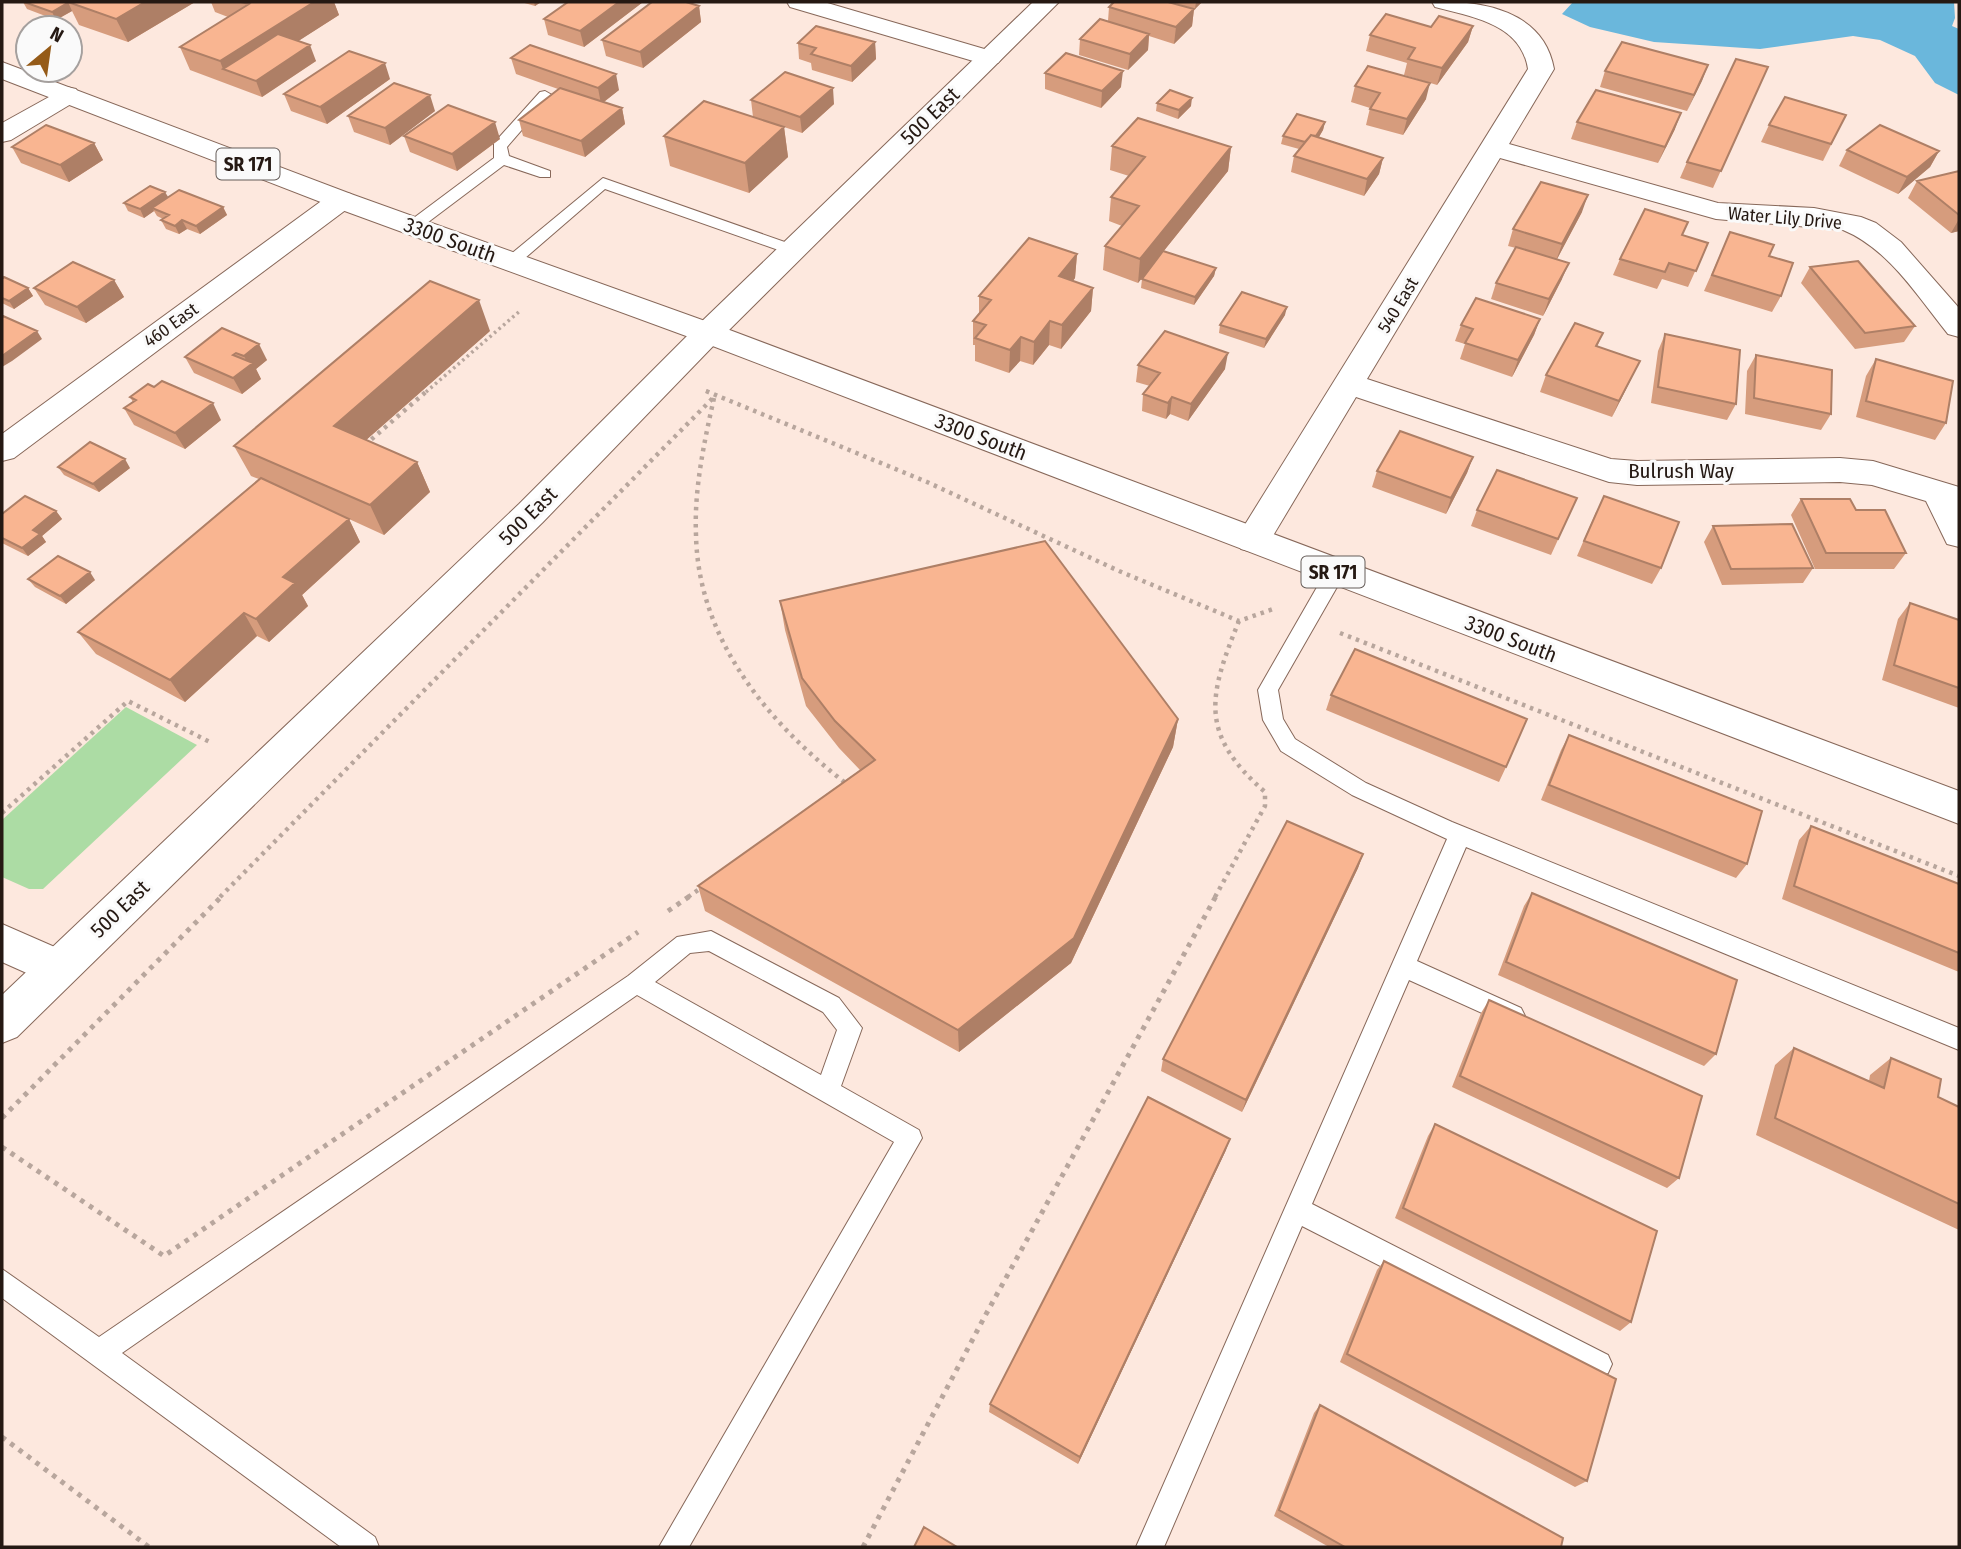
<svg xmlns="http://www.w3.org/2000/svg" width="1961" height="1549" font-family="'Fira Sans Condensed',sans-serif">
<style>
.green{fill:#acdca4}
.water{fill:#6ab7dc}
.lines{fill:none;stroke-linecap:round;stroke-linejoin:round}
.service-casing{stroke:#87685a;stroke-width:2}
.minor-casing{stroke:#87685a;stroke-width:2}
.tertiary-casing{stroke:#87685a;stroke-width:2}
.primary-casing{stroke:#87685a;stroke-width:2}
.path-far2{stroke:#b8a69d;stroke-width:3.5;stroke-dasharray:2.5 3.5;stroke-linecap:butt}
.path-far1{stroke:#b8a69d;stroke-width:4.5;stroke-dasharray:3.5 5;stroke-linecap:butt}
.path{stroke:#b8a69d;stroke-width:5;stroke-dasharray:4.5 6;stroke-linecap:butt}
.service{fill:#fff;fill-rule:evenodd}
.minor{fill:#fff;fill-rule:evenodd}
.tertiary{fill:#fff;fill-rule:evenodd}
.primary{fill:#fff;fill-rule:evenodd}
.wall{fill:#d69c7d}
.shaded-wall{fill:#ae7f66}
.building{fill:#f9b591;stroke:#ae7f66;stroke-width:2}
.labels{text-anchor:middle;stroke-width:6;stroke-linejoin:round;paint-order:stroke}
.far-street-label{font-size:18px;fill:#251913;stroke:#fafafa}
.shield{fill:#fafafa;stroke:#655c58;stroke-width:2}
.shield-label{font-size:19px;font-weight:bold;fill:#251913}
.street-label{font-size:21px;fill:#251913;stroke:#fafafa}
</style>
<rect width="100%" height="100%" fill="#fde8de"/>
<path class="green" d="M126,707L197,745L43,889H29L2,877V820Z"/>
<path class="water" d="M1573,2H1954L1955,18L1952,26L1959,29V95L1935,83L1915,56L1880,40L1853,36L1760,49L1654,42L1590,27L1562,14Z"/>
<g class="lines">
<g class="service-casing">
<path id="service" d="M545,91L552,95L507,147L509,156L550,171V177H540L504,165L419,229H407V223L494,158V143L540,92Z
M603,178L799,247L801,250L799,253H787L605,189L517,265H505V259Z
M1335,566L1345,573L1278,690L1283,719L1295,739L1366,783L1452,822L1959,1028V1050L1466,847L1417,961L1521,1008L1525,1016L1521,1024L1513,1027L1409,980L1312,1204L1608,1355L1612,1364L1608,1373L1599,1377L1590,1373L1302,1226L1164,1547H1136L1447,839L1352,795L1281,751L1263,720L1258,690L1328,568Z
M711,931L839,998L862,1028L841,1086L919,1130L922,1138L689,1547H659L894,1142L637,995L122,1353L375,1537L379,1547H341L2,1298V1269L99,1337L628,976L677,937ZM709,951L823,1012L837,1030L821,1075L655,982L690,953Z"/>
</g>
<g class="minor-casing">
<path id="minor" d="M787,2H824L998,53L1002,58L998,63H980L790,7Z
M1432,2C1482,0 1544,11 1554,69L1509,144L1718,203L1814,208L1861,217L1876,223L1901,242L1959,308V337L1948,334C1918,297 1889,249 1843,230L1716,219L1500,158L1367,379L1611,459L1637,461L1840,458L1873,461L1959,487V547L1947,544L1926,501L1872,485L1840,482L1637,485L1609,482L1356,397L1265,549L1253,552L1241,549L1236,540L1241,531L1528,69C1521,24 1473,17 1435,7Z
M67,87L76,89L80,95L76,101L11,140L2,142V123Z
M341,192L351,194L355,200L351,206L14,458L2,461V434L331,194Z
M2,924L73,955L79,968L73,981L58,987L2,962Z"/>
</g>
<g class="tertiary-casing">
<path id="tertiary" d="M1033,2H1059L719,340L543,522L17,1037L2,1043V995L519,504L697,326Z"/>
</g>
<g class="primary-casing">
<path id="primary" d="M2,62L351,194L719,326L1959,791V824L697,340L331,206L2,79Z"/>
</g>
<path class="path-far2" d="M706,391L709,392
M426,392L521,310"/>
<path class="path-far1" d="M706,391L927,482L1119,571L1239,621L1276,608
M714,398C704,443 694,489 696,535C698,640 769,724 848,785
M365,445L428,390
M1340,633L1959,876
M2,813L128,701L212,743
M220,897L714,397
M688,897L701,888
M1215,897L1265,806V792C1199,734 1208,697 1239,621"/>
<path class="path" d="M668,911L690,896
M2,1118L222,896
M2,1147L164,1256L638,932
M2,1437L149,1547
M863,1547L985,1316L1216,896"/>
<use href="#service" class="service"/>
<use href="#minor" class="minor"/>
<use href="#tertiary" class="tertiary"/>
<use href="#primary" class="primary"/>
</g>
<path class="wall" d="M23,2H195L128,42L79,25L72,11L56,20L27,9Z
M211,2H334L339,15L298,41L316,61L262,97L190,70L180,47L228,17L215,12Z
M521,2H541L535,6Z
M568,2H643L584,47L548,35L544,19Z
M1170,2H1202L1195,9Z
M699,6L701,22L643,68L606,56L602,40Z
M1109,7L1194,9L1192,26L1174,44L1149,36L1148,50L1128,70L1079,55L1080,39L1108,21Z
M1473,26L1468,42L1437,85L1404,75L1407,63L1366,51L1370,35L1431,27Z
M875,42L876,59L852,82L812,70L811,63L799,59L798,43Z
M511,58L619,90L604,102L622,108L625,124L585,157L523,136L519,120L558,89L516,74Z
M1708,65L1687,111L1600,87L1605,71Z
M1768,67L1713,188L1680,178L1687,162Z
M1045,73L1121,87L1101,108L1045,89Z
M390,79L327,124L291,111L284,94Z
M1355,86L1426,99L1403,135L1366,125L1370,108L1351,102Z
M751,100L834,104L802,133L784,127L788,157L749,193L670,166L664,136L753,117Z
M1157,103L1191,106L1178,119L1156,111Z
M435,111L390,145L354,132L348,116Z
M1846,115L1823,161L1761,142L1769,125Z
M1325,122L1323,130L1319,137L1383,158L1379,174L1364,196L1291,172L1294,156L1299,149L1281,144L1283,136Z
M1577,122L1675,129L1658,163L1571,139Z
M404,136L500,139L457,171L410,152Z
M94,143L103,160L69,182L21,163L12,147Z
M1112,146L1231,147L1228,171L1138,283L1103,270L1105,246L1122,226L1109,221L1111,197L1129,176L1110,170Z
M1847,150L1939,151L1930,167L1898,194L1839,166Z
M1959,171V231L1951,233L1908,198L1917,181Z
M168,197L223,207L227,215L200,234L187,229L179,234L166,229L161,220L163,219L157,216L154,211L144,218L128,211L124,203Z
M1582,212L1557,259L1562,279L1543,316L1491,299L1496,283L1516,248L1508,246L1513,229Z
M1730,232L1769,256L1781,296L1772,312L1704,291Z
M1708,243L1688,287L1662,279L1657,289L1613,275L1620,259Z
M1077,254L1075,278L1073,281L1093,288L1091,311L1061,349L1049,345L1033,365L1020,361L1009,373L975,361V345H973V321L979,313V296Z
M1810,267L1915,326L1904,342L1855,349L1801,283Z
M1216,268L1214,276L1194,305L1141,288L1142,279Z
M2,279L28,288L33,296L14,309L2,303Z
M114,280L124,297L86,323L45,305L34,288Z
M1285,315L1264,348L1219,333L1220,325Z
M1540,319L1534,335L1512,377L1460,359L1465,344L1455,341L1461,325Z
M222,328L267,360L256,369L261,379L242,394L194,373L185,357Z
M490,331L366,440L417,462L430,492L384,535L349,519L360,542L302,595L308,606L269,642L257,636L185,702L96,654L78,632L259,479L251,476L234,446Z
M1603,333L1597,347L1632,377L1612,417L1540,392L1546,375Z
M1665,334L1736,404L1727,420L1651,403L1658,351Z
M1756,355L1831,414L1821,430L1745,414L1747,371Z
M1876,359L1946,423L1935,440L1856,417L1866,376Z
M1138,365L1225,369L1188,421L1170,414L1166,419L1142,411L1143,394L1150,386L1136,382Z
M130,397L221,420L185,449L134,425L124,408L133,402Z
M1473,457L1467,473L1446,514L1372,487L1377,471Z
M58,467L130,468L99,492L64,475Z
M1577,498L1551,555L1471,526L1477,510Z
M1801,499L1856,510L1906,553L1894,569H1815L1791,515Z
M56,511L62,519L42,536L46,542L28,556L2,543V514Z
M1596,512L1661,568L1652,584L1577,556Z
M1713,526L1813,568L1803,583L1722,585L1704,542Z
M28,579L95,580L66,604L35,587Z
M780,601L1178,719L1173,747L1071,963L959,1052L705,911L698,886L860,770L839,748L806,706L785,630Z
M1910,603L1959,620V708L1882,680L1898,619Z
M1331,695L1506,767L1499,782L1326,710Z
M1569,735L1747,864L1736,878L1541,800L1561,750Z
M1811,826L1959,884V972L1782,899L1799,840Z
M1363,854L1358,868L1242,1112L1161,1071L1163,1059Z
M1532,893L1716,1054L1704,1066L1498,975L1524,906Z
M1489,1000L1679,1178L1667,1188L1452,1087L1481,1013Z
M1794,1048L1869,1081L1870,1075L1891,1058L1938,1097L1959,1107V1230L1756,1135L1775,1065Z
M1435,1124L1631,1322L1620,1331L1395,1218L1428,1136Z
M1226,1150L1078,1464L989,1412L990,1404Z
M1384,1261L1587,1481L1575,1487L1340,1362L1377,1270Z
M1320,1405L1561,1547H1329L1274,1516L1314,1413Z"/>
<path class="shaded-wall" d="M68,2L72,11L56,20L52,12Z
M145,2H195L128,42L116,19Z
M314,2H334L339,15L244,76L223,69L220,61Z
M534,2H541L535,6Z
M619,2H643L584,47L580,31Z
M1196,2H1202L1195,9Z
M699,6L701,22L643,68L640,52Z
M1194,9L1192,26L1174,44L1176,27Z
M1473,26L1468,42L1437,85L1442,68Z
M1149,34L1148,50L1128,70L1130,54Z
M875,42L876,59L852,82L851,66Z
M310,45L316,61L262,97L256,81Z
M385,63L390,79L327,124L320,107Z
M1708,65L1702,81L1687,111L1694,95Z
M1123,71L1121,87L1101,108L1102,91Z
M616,74L619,90L601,104L598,88Z
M1430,83L1426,99L1403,135L1407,119Z
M833,88L834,104L802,133L800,117Z
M430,95L435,111L390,145L385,128Z
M1192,98L1191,106L1178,119L1179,110Z
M622,108L625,124L585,157L581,141Z
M1681,113L1675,129L1658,163L1665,147Z
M495,122L500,139L457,171L452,154Z
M1325,122L1323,130L1310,152L1312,144Z
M784,127L788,157L749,193L745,163Z
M94,143L103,160L69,182L60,165Z
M1231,147L1228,171L1138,283L1140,259Z
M1939,151L1930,167L1898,194L1907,177Z
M1383,158L1379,174L1364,196L1367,179Z
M165,192L170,200L152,208L154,211L144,218L140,209Z
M1588,195L1582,212L1556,261L1562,244Z
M223,207L227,215L200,234L196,226Z
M1959,219V231L1951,233Z
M182,220L187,229L179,234L175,226Z
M1077,254L1075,278L1058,300L1059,276Z
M1569,263L1562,279L1543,316L1549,299Z
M1216,268L1214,276L1194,305L1195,297Z
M114,280L124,297L86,323L77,307Z
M28,288L33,296L14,309L9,301Z
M1093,288L1091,311L1061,349L1062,325Z
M479,300L490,331L348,456L334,426Z
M1287,307L1285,315L1264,348L1266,339Z
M1540,319L1534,335L1512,377L1518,360Z
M1050,321L1049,345L1033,365L1034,342Z
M37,331L42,339L12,361L2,367V356Z
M1021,337L1020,361L1009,373L1010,350Z
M259,344L267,360L256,369L261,379L242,394L233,378L249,366L244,356Z
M1228,353L1225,369L1188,421L1191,404Z
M1640,361L1612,417L1619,401Z
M1172,397L1170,414L1166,419L1168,403Z
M213,403L221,420L185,449L175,433Z
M1473,457L1467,473L1446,514L1451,498Z
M125,459L130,468L99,492L93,484Z
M417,462L430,492L384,535L370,505Z
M56,511L62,519L42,536L46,542L28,556L22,548L33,530Z
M349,519L360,542L302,595L308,606L269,642L256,619L283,577Z
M90,572L95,580L66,604L60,596Z
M244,613L257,636L185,702L170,680Z
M1178,719L1173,747L1071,963L959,1052L958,1030Z
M1363,854L1358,868L1242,1112L1246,1100Z
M1230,1139L1226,1150L1078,1464L1080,1457Z"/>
<path class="building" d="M24,2H69L52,12Z
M68,2H145L116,19Z
M241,2H314L220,61L180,47L249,4Z
M568,2H619L580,31L544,19Z
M652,2H686L699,6L640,52L602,40Z
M1114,2H1168L1194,9L1176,27L1109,7Z
M1386,14L1431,27L1439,16L1473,26L1442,68L1408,59L1415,48L1370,35Z
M1100,19L1149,34L1130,54L1080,39Z
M816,26L875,42L851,66L811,54L816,48L798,43Z
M278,34L310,45L256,81L223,69Z
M1622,42L1708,65L1694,95L1605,71Z
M530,45L616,74L598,88L511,58Z
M349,51L385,63L320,107L284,94Z
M1066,53L1123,71L1102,91L1045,73Z
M1736,59L1768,67L1721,171L1687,162Z
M1368,66L1430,83L1407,119L1370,109L1380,93L1355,86Z
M785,72L833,88L800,117L751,100Z
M394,83L430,95L385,128L348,116Z
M560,88L622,108L581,141L519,120Z
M1170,90L1192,98L1179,110L1157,103Z
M1596,90L1681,113L1665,147L1577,122Z
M1785,97L1846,115L1831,144L1769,125Z
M704,101L784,127L745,163L664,136Z
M448,105L495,122L452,154L404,136Z
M1297,114L1325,122L1316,136L1311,135L1305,142L1283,136Z
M1138,118L1231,147L1140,259L1105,246L1139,206L1111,197L1145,157L1112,146Z
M46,125L94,143L60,165L12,147Z
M1880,125L1939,151L1907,177L1847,150Z
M1311,135L1383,158L1367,179L1294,156Z
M1959,171V215L1917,181Z
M1541,182L1588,195L1562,244L1513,229Z
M150,186L165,192L140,209L124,203Z
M179,190L223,207L196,226L182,220L175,226L161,220L169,215L152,208Z
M1645,209L1688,222L1682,235L1708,243L1696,271L1669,263L1665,272L1620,259Z
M1730,232L1774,245L1769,256L1793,263L1781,296L1712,275Z
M1029,238L1077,254L1059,276L1093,288L1062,325L1050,321L1034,342L1021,337L1010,350L975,338L986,325L973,321L991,300L979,296Z
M1516,247L1569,263L1549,299L1496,283Z
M1163,251L1216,268L1195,297L1142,279Z
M1858,261L1915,326L1865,333L1810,267Z
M73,262L114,280L77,307L34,288Z
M4,277L28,288L9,301L2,298V279Z
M430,281L479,300L334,426L417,462L370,505L234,446Z
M1242,292L1287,307L1266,339L1220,325Z
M1476,298L1540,319L1518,360L1465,343L1473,329L1461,325Z
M3,316L37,331L2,356V317Z
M1575,323L1603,333L1596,346L1640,361L1619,401L1546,375Z
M222,328L259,344L244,356L236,353L233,355L253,363L233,378L185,357Z
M1165,331L1228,353L1191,404L1172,397L1168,403L1143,394L1160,373L1138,365Z
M1665,334L1740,350L1736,404L1658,387Z
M1756,355L1832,370L1831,414L1754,398Z
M1876,359L1953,381L1946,423L1866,401Z
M162,381L213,403L175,433L124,408L136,400L130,397L148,384L154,387Z
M1400,431L1473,457L1451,498L1377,471Z
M90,442L125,459L93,484L58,467Z
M1497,470L1577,498L1558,539L1477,510Z
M261,478L349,519L283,577L295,583L256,619L244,613L170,680L78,632Z
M25,496L56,511L33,530L40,534L22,548L2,538V514Z
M1604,496L1679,522L1661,568L1584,541Z
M1801,499H1850L1856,510H1885L1906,553H1826Z
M1792,524L1813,568L1731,569L1713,526Z
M1045,541L1178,719L1074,938L958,1030L698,886L875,760L835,721L802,678L780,601Z
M58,556L90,572L60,596L28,579Z
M1910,603L1959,620V688L1894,665Z
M1355,649L1527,719L1506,767L1331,695Z
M1569,735L1762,811L1747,864L1549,785Z
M1287,821L1363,854L1246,1100L1163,1059Z
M1811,826L1959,884V953L1794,886Z
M1532,893L1737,980L1716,1054L1506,962Z
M1489,1000L1702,1096L1679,1178L1460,1076Z
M1794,1048L1884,1088L1891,1058L1941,1079L1938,1097L1959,1107V1204L1775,1118Z
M1148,1097L1230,1139L1080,1457L990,1404Z
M1435,1124L1657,1231L1631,1322L1403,1208Z
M1384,1261L1616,1379L1587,1481L1347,1354Z
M1320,1405L1563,1538L1561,1547H1345L1279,1510Z
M924,1527L957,1547H914Z"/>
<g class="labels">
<g class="far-street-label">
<text transform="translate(1785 218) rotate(5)" y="6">Water Lily Drive</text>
<text transform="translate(1398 305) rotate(-59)" y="6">540 East</text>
<text transform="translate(171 325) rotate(-36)" y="6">460 East</text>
</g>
<g class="shield">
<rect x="216.5" y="148.5" width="63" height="31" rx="5"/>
<rect x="1301.5" y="556.5" width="63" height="31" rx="5"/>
</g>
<g class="shield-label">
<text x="248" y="171">SR 171</text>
<text x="1333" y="579">SR 171</text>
</g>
<g class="street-label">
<text transform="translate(930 116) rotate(-44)" y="7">500 East</text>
<text transform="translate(450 240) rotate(20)" y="7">3300 South</text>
<text transform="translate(981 437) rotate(21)" y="7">3300 South</text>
<text x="1681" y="478">Bulrush Way</text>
<text transform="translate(528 516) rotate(-45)" y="7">500 East</text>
<text transform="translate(1511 639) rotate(21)" y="7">3300 South</text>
<text transform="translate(120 909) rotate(-44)" y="7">500 East</text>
</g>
</g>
<rect width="1961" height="1549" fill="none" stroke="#251913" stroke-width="7"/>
<g transform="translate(49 49) rotate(29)"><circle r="33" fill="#fafafa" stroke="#a5a09e" stroke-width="2"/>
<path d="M0-5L12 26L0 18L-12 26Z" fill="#955b18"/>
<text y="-10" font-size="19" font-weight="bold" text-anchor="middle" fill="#251913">N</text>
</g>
</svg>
